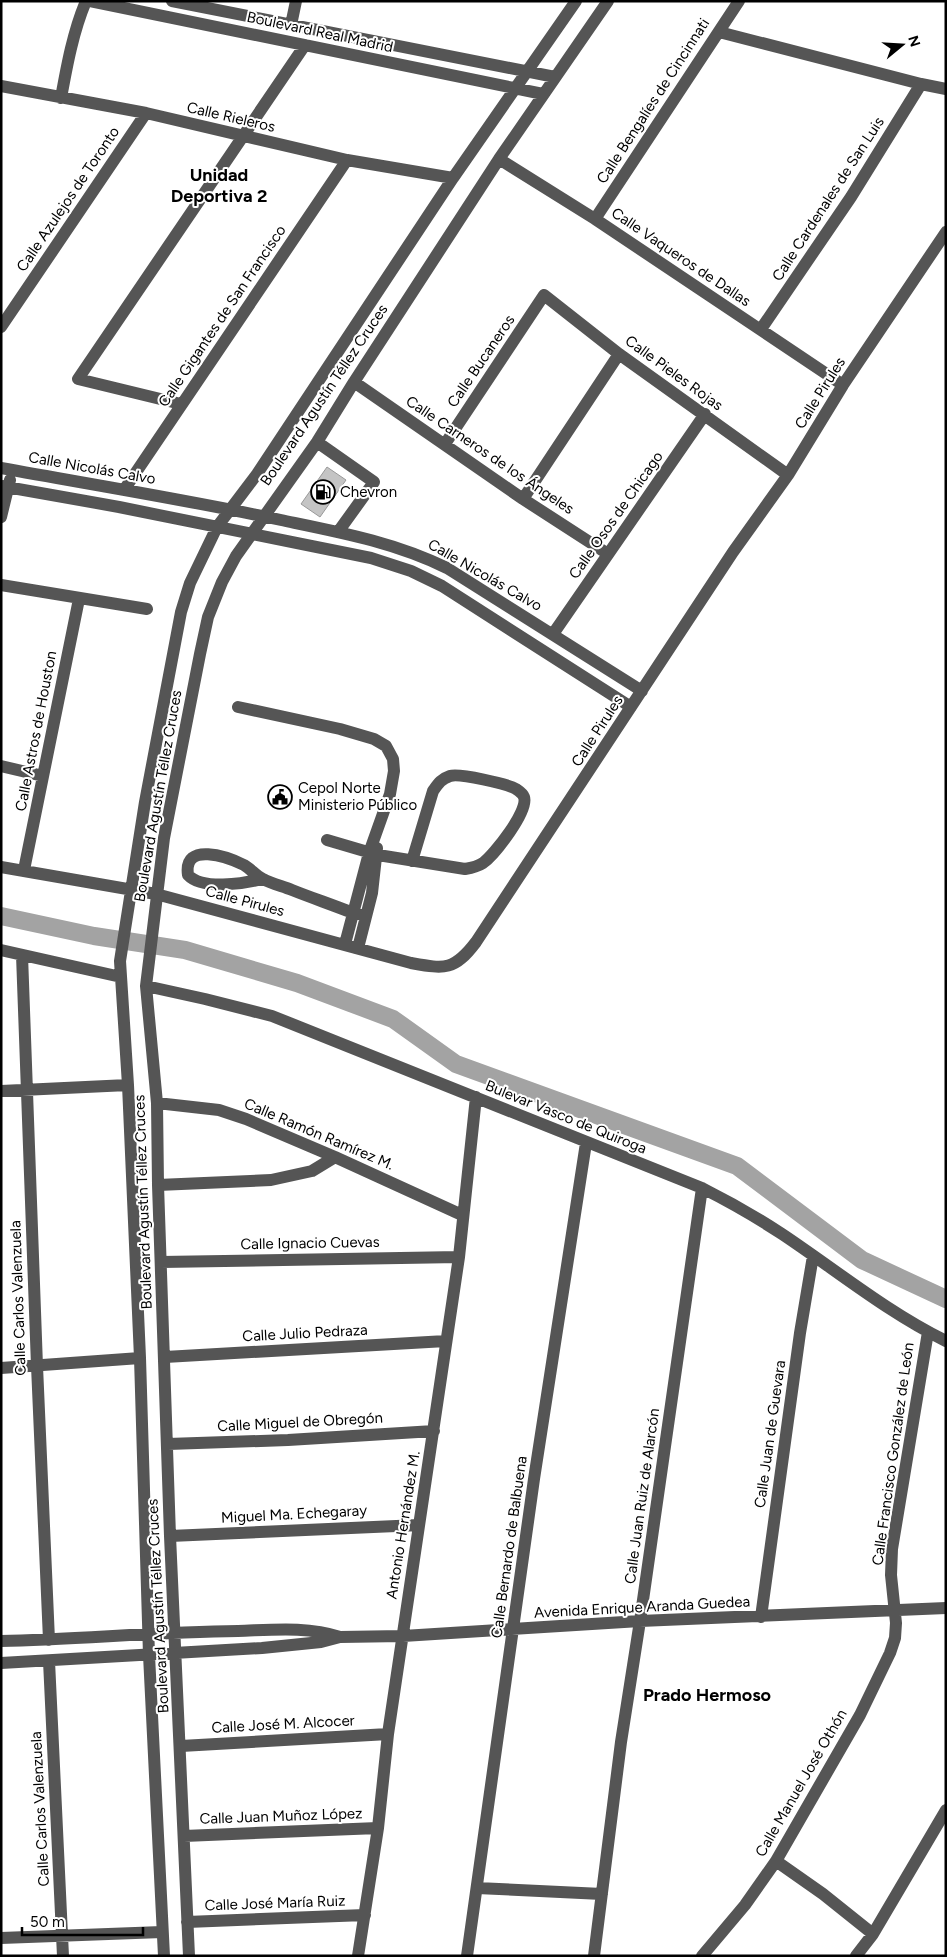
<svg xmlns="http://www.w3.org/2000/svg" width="947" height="1957" font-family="Figtree,sans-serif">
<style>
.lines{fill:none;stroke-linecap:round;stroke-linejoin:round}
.canal{stroke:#a3a3a3;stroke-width:18}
.building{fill:#c4c4c4;stroke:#999}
.minor{stroke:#555;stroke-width:12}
.labels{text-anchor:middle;stroke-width:4;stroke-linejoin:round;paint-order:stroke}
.street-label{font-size:15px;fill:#000;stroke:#fff}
.poi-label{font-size:15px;fill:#000;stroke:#fff;text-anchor:start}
.quarter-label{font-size:18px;font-weight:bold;fill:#000;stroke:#fff}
</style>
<rect width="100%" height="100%" fill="#fff"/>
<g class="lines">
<path class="canal" d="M1,916L94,936L185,950L297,983L393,1019L456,1064L737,1166L862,1260L946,1299"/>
</g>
<path class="building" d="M327,467L346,480L320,517L301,504Z"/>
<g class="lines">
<path class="minor" d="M90,1L543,94
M172,1L555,77
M291,25L296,1
M719,32L921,84L946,89
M1,86L146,113L347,160L453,178
M61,98C67,65 73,32 86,1
M499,159L595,219L843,385
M595,219L739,1
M1,327L146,113
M761,329L851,197L921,84
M354,382L523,499L608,554
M181,404L78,379L305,45
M317,442L374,482L338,532
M445,444L544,295L619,354L788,475
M1,468C94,485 188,500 281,520C339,532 394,542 447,568L642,691
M1,486L119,507L371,558L411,571L442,586L631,707
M124,490L347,160
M523,499L619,354
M1,517L10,480
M1,585L147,609
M553,634L705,414
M238,707L340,729L374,739L386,746L393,759L394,771L390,794L369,853L345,944
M1,766L43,776
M327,840L378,855L465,869C471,868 477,867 483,863C494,855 529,811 524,797C523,794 519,791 516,789C508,784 459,773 450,776C441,779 438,784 433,791L412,861
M1,867L156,894L411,963C445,969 454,971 476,942L733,552L788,475L843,385L946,232
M24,870L79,599
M261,879C243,884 202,890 188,875C183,841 228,857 244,865C251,869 256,876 263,879C272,884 282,886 292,890C312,898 333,905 353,913L366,915
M358,948L372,893L377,848
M1,950L121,977
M22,955L37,1366L49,1640
M146,986L205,999L272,1016L702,1188C730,1202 756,1217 782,1234C836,1270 887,1312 946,1341
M1,1091L128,1085
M157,1103L219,1110L246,1119L335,1157L462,1215
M158,1185L271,1180L312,1171L335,1157
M161,1262L459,1257
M165,1357L446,1341
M1,1368L140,1358
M168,1444L288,1440L434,1431
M170,1536L419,1525
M761,1617L800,1333L813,1256
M1,1641C80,1639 159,1632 238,1631C271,1630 307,1626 340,1637
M49,1661L63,1956
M1,1663L262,1648L321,1642L340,1637L403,1636L640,1621L946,1608
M181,1746L388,1734
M184,1836L378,1828
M776,1861L823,1894L873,1934
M477,1888L602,1894
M187,1922L365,1915
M1,1938L162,1932
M164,1956L149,1655L140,1358L128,1085L120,961L145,802L181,612L190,583L217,527L257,474L453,178L576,1
M189,1956L170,1536L158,1185L157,1103L146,986L164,838L200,654L208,617L222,582L236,556L317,442L354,382L499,159L608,1
M358,1956L378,1828L388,1734L459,1257L476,1097
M467,1956L534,1479L586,1143
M594,1956L621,1742L640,1621L702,1188
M702,1956L745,1905L776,1861L860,1715L890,1653L895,1638L896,1623L891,1575L892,1549L928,1332
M856,1956L873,1934L946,1810"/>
</g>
<defs>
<g id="fuel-ring" transform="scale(1.25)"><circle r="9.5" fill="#fff" stroke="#000" stroke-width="1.5"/><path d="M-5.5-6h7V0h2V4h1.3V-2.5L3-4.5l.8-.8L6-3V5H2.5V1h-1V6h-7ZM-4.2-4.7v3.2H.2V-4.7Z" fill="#000"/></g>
<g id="civic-ring" transform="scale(1.25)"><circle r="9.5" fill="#fff" stroke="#000" stroke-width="1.5"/><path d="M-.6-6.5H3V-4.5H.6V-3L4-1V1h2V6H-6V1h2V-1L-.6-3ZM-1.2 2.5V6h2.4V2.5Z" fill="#000"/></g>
</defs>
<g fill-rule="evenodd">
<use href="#fuel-ring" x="323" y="492"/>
<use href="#civic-ring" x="280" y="797"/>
</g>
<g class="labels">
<g class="street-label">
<text transform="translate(320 32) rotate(12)" y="5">Boulevard Real Madrid</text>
<text transform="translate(653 101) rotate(-57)" y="5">Calle Bengalíes de Cincinnati</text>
<text transform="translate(231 117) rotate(13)" y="5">Calle Rieleros</text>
<text transform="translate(68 199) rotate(-56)" y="5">Calle Azulejos de Toronto</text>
<text transform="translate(828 199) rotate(-57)" y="5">Calle Cardenales de San Luis</text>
<text transform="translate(681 257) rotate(34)" y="5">Calle Vaqueros de Dallas</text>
<text transform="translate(222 316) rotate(-56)" y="5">Calle Gigantes de San Francisco</text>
<text transform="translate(481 361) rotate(-56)" y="5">Calle Bucaneros</text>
<text transform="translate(674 373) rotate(36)" y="5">Calle Pieles Rojas</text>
<text transform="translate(820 393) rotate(-58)" y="5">Calle Pirules</text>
<text transform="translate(324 395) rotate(-56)" y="5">Boulevard Agustín Téllez Cruces</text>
<text transform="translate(490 455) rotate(34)" y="5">Calle Carneros de los Ángeles</text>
<text transform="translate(92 468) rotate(10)" y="5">Calle Nicolás Calvo</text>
<text transform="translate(616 515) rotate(-55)" y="5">Calle Osos de Chicago</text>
<text transform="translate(485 575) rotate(30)" y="5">Calle Nicolás Calvo</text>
<text transform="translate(36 731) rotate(-79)" y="5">Calle Astros de Houston</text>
<text transform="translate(597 731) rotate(-57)" y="5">Calle Pirules</text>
<text transform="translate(158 796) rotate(-80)" y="5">Boulevard Agustín Téllez Cruces</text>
<text transform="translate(245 901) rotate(15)" y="5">Calle Pirules</text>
<text transform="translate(566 1117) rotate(22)" y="5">Bulevar Vasco de Quiroga</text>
<text transform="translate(319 1134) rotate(23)" y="5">Calle Ramón Ramírez M.</text>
<text transform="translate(143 1202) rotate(-92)" y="5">Boulevard Agustín Téllez Cruces</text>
<text transform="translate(310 1243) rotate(-1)" y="5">Calle Ignacio Cuevas</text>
<text transform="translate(18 1298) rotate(-92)" y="5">Calle Carlos Valenzuela</text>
<text transform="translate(305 1333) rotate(-3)" y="5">Calle Julio Pedraza</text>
<text transform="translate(300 1422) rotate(-3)" y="5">Calle Miguel de Obregón</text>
<text transform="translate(770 1434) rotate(-82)" y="5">Calle Juan de Guevara</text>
<text transform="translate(893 1454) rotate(-82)" y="5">Calle Francisco González de León</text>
<text transform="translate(642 1496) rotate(-82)" y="5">Calle Juan Ruiz de Alarcón</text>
<text transform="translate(294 1514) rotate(-3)" y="5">Miguel Ma. Echegaray</text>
<text transform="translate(403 1525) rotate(-81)" y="5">Antonio Hernández M.</text>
<text transform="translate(509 1547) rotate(-82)" y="5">Calle Bernardo de Balbuena</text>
<text transform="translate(158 1606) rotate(-93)" y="5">Boulevard Agustín Téllez Cruces</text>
<text transform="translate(642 1607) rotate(-3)" y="5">Avenida Enrique Aranda Guedea</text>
<text transform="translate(283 1724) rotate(-3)" y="5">Calle José M. Alcocer</text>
<text transform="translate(801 1783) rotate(-60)" y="5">Calle Manuel José Othón</text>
<text transform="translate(40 1809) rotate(-93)" y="5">Calle Carlos Valenzuela</text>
<text transform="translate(281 1816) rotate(-2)" y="5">Calle Juan Muñoz López</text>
<text transform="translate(275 1903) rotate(-2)" y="5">Calle José María Ruiz</text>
</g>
<g class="poi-label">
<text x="340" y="497">Chevron</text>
<text x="298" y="793">Cepol Norte<tspan x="298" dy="17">Ministerio Público</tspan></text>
</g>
<g class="quarter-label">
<text x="219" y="181">Unidad<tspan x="219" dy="21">Deportiva 2</tspan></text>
<text x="707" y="1701">Prado Hermoso</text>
</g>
</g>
<rect width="947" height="1957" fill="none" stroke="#000000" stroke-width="5"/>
<g transform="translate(902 45) rotate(72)" stroke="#ffffff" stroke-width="4" paint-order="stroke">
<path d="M0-4L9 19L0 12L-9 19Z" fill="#000000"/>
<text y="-8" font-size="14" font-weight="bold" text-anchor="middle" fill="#000000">N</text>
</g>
<path d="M22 1927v8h121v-8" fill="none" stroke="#000000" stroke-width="2.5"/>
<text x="30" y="1927" font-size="15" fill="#000000" stroke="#ffffff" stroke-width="4" paint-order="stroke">50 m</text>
</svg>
